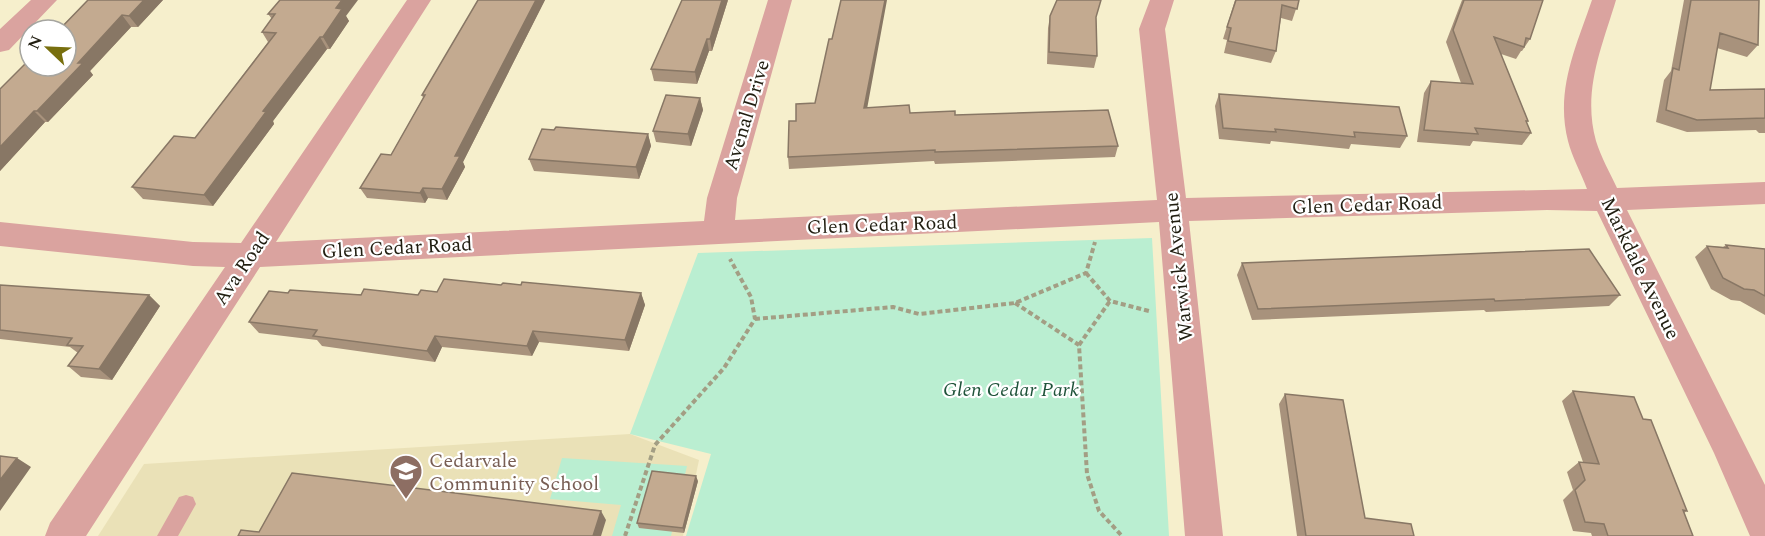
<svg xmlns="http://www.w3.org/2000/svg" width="1765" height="536" font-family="Spectral,serif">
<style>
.built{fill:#eae1b7}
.green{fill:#baeed1}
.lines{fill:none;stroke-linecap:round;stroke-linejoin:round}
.path{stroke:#a39e84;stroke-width:4;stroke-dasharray:5 3;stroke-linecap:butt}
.service{fill:#daa39f;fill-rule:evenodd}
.minor{fill:#daa39f;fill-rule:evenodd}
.wall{fill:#a8927c}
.shaded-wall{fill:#887765}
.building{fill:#c3aa90;stroke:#887765;stroke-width:1.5}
.labels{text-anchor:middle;stroke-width:4.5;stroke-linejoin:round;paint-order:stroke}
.street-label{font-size:20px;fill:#211e11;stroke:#fff}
.park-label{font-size:20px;font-style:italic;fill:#1f533a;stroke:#fff}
.education-label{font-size:20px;fill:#785e54;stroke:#fff;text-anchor:start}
</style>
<rect width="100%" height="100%" fill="#f6efcc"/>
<path class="built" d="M630,434L699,460L683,536H98L144,464Z"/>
<path class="green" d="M1152,238L1169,536H686L711,454L630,434L698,253Z
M562,458L687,466L671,536H612L621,505L550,499Z"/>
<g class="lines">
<path class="path" d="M1086,273L1110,301L1149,311
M1015,303L1079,345L1087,474L1099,511L1122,536
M755,319L893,307L919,314L1015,303L1086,273L1095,242
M1079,345L1110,301
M625,536L655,445L724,368L755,319L751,297L730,259"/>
<path class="service" d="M186,495L193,497L196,504L178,536H157L179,497Z"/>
<path class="minor" d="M31,0H57L9,50L0,52V29Z
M407,0H431L276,242L704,221L707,198L768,0H792L737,198L735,220L1157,200L1139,29L1150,0H1174L1165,29L1186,198L1587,189C1581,173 1572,157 1568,141C1555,90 1576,47 1592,0H1616C1602,47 1582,91 1596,141C1601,157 1610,173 1617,188L1765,182V204L1627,210L1765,485V536H1750L1714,453L1597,211L1547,210L1189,221L1223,536H1185L1159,222L260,267L86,536H45L50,523L225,267L193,266L0,246V222L193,242L241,243Z"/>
</g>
<path class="wall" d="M88,0H163L138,27H131L90,71L93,75L48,122H45L0,171V89Z
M478,0H545L463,162L465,167L447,200L428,198L425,203L367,198L360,188L391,155L423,98L422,95Z
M728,0L712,51H709L697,84L654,81L651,69Z
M1235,0H1299L1292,21L1281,18L1276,51L1271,63L1224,53L1227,40L1223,39Z
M1462,0H1543L1530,39L1522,51H1521L1516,59L1501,54L1528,121L1526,123L1531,133L1522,145L1473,141L1470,146L1417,142L1424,93L1431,81L1461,83L1446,42Z
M1684,0H1759L1758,45L1747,57L1717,48L1710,90L1765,89V133H1759L1756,130L1687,132L1656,122L1664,80L1671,71Z
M268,14L346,16L349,21L330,49H327L273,121L274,124L213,206L143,199L132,187L195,138L268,42L262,32L272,19Z
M1050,16L1096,20L1097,56L1094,68L1047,64L1048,28Z
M1219,94L1407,136L1400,148L1351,144L1349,149L1271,141L1270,144L1219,139L1215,106Z
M700,98L703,110L691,146L656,142L653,131Z
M867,108L910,113L955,115L1118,146L1115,157L935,164L934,161L789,169L788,157L796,121Z
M554,130L648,134L651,146L639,179L534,171L529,159Z
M1726,245L1765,249V315L1740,301L1731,300L1711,289L1695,257L1707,246L1723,247Z
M1242,263L1620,295L1609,306L1486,312L1484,310L1252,320L1237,275Z
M0,285L149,295L160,306L112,380L81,377L68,366L78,353L70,347L0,339Z
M501,285L641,293L645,305L629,351L539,342L532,356L442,347L435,362L322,346L317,340L259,333L249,322L288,293L418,295L437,292Z
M1573,391L1643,419L1687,511L1684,513L1693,536H1592L1591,533L1573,531L1563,500L1573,490L1567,472L1579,462H1583L1562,401Z
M1285,394L1365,518L1414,536H1297L1279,404Z
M698,481L684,533L639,528L637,523Z"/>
<path class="shaded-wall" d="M144,0H163L138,27L129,16Z
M342,0H358L346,16L349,21L330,49L323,37L336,8Z
M536,0H545L463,162L465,167L447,200L442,189L455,156Z
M722,0H728L712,51L710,39Z
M885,0H887L865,120L864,108Z
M122,15L131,27L90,71L93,75L48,122L37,111L78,63Z
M320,37L327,49L273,121L274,124L213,206L204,195L263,111Z
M707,39L709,51L697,84L695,72Z
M700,98L703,110L691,146L688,134Z
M34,111L45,122L0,171V147Z
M648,134L651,146L639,179L636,167Z
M423,188L428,198L425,203L420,193Z
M641,293L645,305L629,351L625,340Z
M149,295L160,306L112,380L99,369Z
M533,331L539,342L532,356L527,346Z
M435,336L442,347L435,362L427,351Z
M17,458L31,467L0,511V480Z
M696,476L698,481L684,533L683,528Z
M601,511L606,520L601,536H593Z"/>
<path class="building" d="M88,0H144L129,16L122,15L78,63H83L37,111H34L0,147V89L30,59V66H66V30H59Z
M280,0H342L336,8L342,9L323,37H320L263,111L266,112L204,195L132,187L174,136L195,138L276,33L262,32L275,14H268Z
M478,0H536L455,156H460L442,189L423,188L420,193L360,188L381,154L391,155L425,95H422Z
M682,0H722L710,39H707L695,72L651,69Z
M841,0H885L864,108L909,105L910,113L955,111V115L1108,110L1118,146L935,152V150L788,157L789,121H796V104L815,103L829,39H832Z
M1057,0H1101L1096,17L1097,56L1049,52L1050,16Z
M1236,0H1299L1297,9L1282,5L1276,51L1228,41L1231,28L1227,27Z
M1464,0H1543L1530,39L1526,38L1524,47L1494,37L1528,121H1526L1531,133L1475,128L1478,134L1424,130L1431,81L1473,84L1453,30Z
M1691,0H1759L1758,45L1720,33L1710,90L1765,89V118L1697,120L1666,110L1673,68L1679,70Z
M1219,94L1399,107L1407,136L1354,132L1355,137L1275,129L1276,132L1223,128Z
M666,95L700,98L688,134L653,131Z
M556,127L648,134L636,167L529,159L542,129L554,130Z
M1726,245L1765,249V296L1754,290L1744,289L1723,278L1707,246L1728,248Z
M1589,249L1620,295L1495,301L1494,299L1258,309L1242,263Z
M444,279L501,285L503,283L521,285L522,282L641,293L625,340L533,331L527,346L435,336L427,351L313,336L317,330L249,322L269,291L288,293L290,290L361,295L364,289L418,295L421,290L437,292Z
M0,285L149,295L99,369L68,366L83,346L67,345L72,338L0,330Z
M1573,391L1634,397L1643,419L1651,420L1687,511L1683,510L1693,536H1608L1604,524L1585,522L1575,490L1585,480L1579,462L1599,464Z
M1285,394L1343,400L1365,518L1411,524L1414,536H1306Z
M0,456L17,458L0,480Z
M652,471L696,476L683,528L637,523Z
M292,473L601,511L593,536H238L241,530L259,532Z"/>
<defs>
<g id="school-pin" transform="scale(1.725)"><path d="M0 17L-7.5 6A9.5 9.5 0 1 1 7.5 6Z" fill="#8d6e63" stroke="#fff"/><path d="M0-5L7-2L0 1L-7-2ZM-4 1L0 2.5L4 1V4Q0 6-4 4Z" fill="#fff"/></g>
</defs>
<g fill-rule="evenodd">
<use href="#school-pin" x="406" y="471"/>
</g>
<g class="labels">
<g class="street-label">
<text transform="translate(746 115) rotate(-73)" y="7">Avenal Drive</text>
<text transform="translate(1367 204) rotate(-2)" y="7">Glen Cedar Road</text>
<text transform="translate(882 224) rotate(-2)" y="7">Glen Cedar Road</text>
<text transform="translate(397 247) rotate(-3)" y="7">Glen Cedar Road</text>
<text transform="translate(1178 267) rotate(-96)" y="7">Warwick Avenue</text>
<text transform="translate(241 268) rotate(-56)" y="7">Ava Road</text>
<text transform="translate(1641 268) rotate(64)" y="7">Markdale Avenue</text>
</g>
<g class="park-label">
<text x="1011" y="396">Glen Cedar Park</text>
</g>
<g class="education-label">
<text x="429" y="467">Cedarvale<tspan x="429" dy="23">Community School</tspan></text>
</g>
</g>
<g transform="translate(48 48) rotate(293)"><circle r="28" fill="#ffffff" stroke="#a6a5a0" stroke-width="1.5"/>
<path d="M0-4.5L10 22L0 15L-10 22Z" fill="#786f0e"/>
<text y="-9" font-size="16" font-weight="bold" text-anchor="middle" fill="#211e11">N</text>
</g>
</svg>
